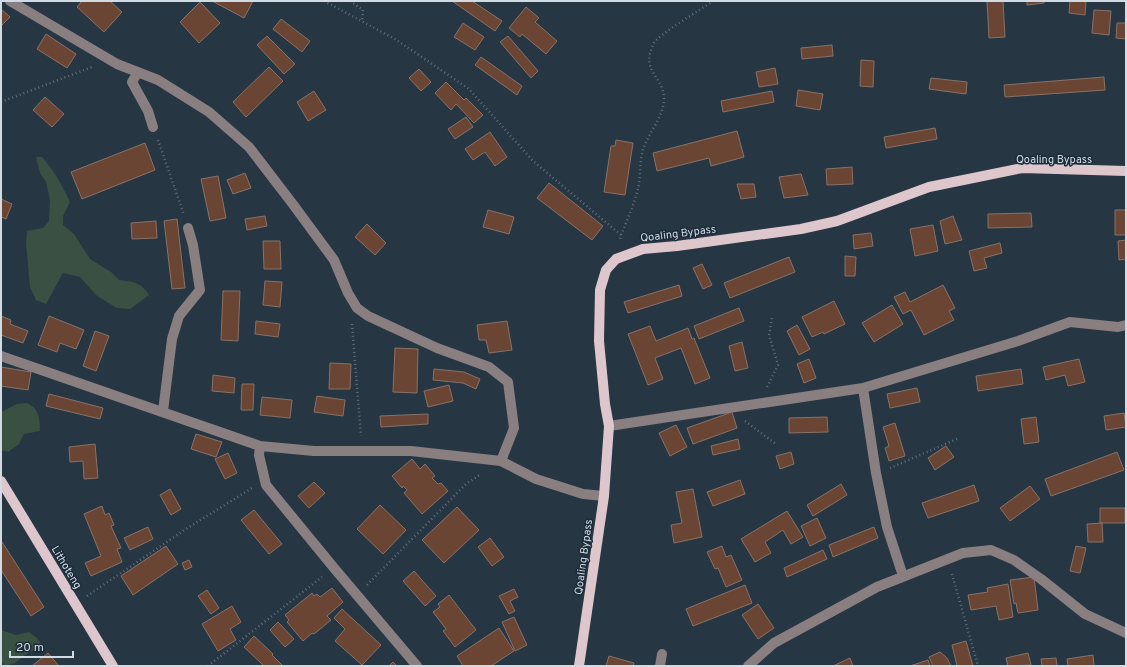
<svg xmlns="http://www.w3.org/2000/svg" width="1127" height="667" font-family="Overpass,sans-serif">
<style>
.green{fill:#395042}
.building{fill:#6b4534;stroke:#887268}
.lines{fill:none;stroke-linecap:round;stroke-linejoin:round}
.path{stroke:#616f7b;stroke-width:2.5;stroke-dasharray:1 3;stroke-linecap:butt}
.minor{stroke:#897e80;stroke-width:10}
.major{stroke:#dec7cc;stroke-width:10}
.labels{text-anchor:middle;stroke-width:3;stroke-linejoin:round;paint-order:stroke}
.street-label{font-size:11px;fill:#d1dbe4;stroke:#1c2c39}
</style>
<rect width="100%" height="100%" fill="#263643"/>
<path class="green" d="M36,157H42C54,170 62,185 70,202L63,216V225L74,234L90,259L111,272L119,280C134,282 141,282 149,295L130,309L117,308L97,296L80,277L63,273L46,304L36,300L30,287L26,243L27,231L43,228L49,221L50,200L46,182L40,173Z
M27,403C39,409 40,418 40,431L24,434L19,444L8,452L1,450V412L17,404Z
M1,630L16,635L29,632L37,638L41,644L38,649L29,652L15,663L5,666L1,661Z"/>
<path class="building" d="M82,1H110L122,12L104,32L77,7Z
M212,1H253L244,18Z
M452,1H472L502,21L495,31Z
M987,1H1003L1005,37L989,38Z
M1027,1H1044V3L1027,5Z
M1070,1H1086L1085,15L1069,13Z
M200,2L220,23L199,43L180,22Z
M526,7L539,18L535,22L557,41L546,54L522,34L520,37L509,28Z
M1,9L10,17L1,26Z
M1094,10L1111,11L1109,35L1092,33Z
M281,19L310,41L302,52L273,29Z
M463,23L484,37L475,50L454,37Z
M1117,23H1126V39L1116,38Z
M46,34L76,54L67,68L37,49Z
M267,36L295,64L284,74L257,45Z
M508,36L538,71L531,78L500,42Z
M832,45L833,56L802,59L801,48Z
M481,57L522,86L517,95L475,65Z
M861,60L874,61L873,87L860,86Z
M269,67L283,81L246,117L233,102Z
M775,68L778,84L759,87L756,72Z
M419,69L431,82L421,91L409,78Z
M1104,77L1105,90L1005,97L1004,85Z
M931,78L967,82L966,94L929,89Z
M446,82L464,100L466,98L483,115L474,123L456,104L451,110L435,93Z
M798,90L823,94L820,110L796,106Z
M314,91L326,110L308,121L297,102Z
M772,91L774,102L723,112L721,101Z
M45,97L64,114L52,127L33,110Z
M466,117L473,127L455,139L448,129Z
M935,128L937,139L886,148L884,137Z
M737,131L744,157L711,166L709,158L657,171L653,153Z
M490,132L507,157L495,166L485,152L473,160L465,149Z
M616,140L633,143L625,195L604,192L611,146H615Z
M145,143L155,170L82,199L71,172Z
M852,167L853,184L827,185L826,169Z
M245,173L251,188L233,194L227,180Z
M801,174L808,195L784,198L779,177Z
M218,176L226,218L210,221L201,179Z
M549,183L603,226L592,240L537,198Z
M737,184H754L756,197L741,199Z
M1,199L12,204L6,219L1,217Z
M488,210L514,217L509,234L483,227Z
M1115,210H1126V235H1115Z
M1031,213L1032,227L988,228V214Z
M265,216L267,226L247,230L245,219Z
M953,216L962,240L945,244L940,221Z
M177,219L185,288L172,289L164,221Z
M156,221L157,238L132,239L131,223Z
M367,224L386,243L375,255L355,237Z
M933,225L938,251L915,256L910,229Z
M871,233L873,246L854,249L853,235Z
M1126,240V259L1119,260L1118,241Z
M263,241H280L281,269H264Z
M1000,243L1002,253L984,258L987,268L974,271L969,251Z
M845,256L856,257L855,276H845Z
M789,257L795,272L730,298L724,283Z
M702,264L712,285L703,289L693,268Z
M265,281L282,282L280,307L263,305Z
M679,285L682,296L628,313L624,302Z
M943,285L955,308L949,311L954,320L924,335L911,310L903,314L894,297L905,292L910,302Z
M223,291H240L238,341L221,340Z
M834,301L845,324L824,334L823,332L812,337L802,317Z
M892,305L903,324L874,342L862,323Z
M739,308L744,321L699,339L694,326Z
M1,316L11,320L10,324L28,331L23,343L1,335Z
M49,316L84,330L76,349L60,343L57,352L38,345Z
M256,321L280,324L278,337L255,334Z
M507,321L512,350L489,353L486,340H479L477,325Z
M797,325L810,349L799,355L787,331Z
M650,326L656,341L688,328L692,339L694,338L710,378L695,384L681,348L655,358L663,379L648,385L628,334Z
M95,331L109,336L96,371L83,366Z
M742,342L748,368L735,371L729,346Z
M395,348L418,349L417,393L393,392Z
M809,359L816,378L804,383L797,364Z
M1079,359L1085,382L1068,386L1065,375L1046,380L1043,367Z
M330,363L351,364L350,389H329Z
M1,367L31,372L28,390L1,386Z
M434,369L464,372L480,379L476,389L463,383L433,380Z
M1021,369L1023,384L978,391L976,376Z
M213,375L235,378L234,393L212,391Z
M242,384H254L253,410H241Z
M449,385L453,401L428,407L424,391Z
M917,388L920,402L890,408L887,394Z
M49,394L103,408L100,419L46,406Z
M317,396L345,400L343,416L314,412Z
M262,397L292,400L290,418L260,415Z
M732,412L737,428L693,444L687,428Z
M1124,413L1126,427L1106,430L1104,416Z
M428,414V424L381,427L380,416Z
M827,417L828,432L789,433V418Z
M1036,417L1039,442L1024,444L1021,419Z
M895,423L905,456L889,461L885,448L889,446L883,427Z
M676,425L687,447L670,456L659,433Z
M196,434L222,442L216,457L191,449Z
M738,439L740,449L713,455L711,446Z
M95,444L98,478L84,479L83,461L70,462L69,447Z
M946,446L954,457L935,470L928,458Z
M791,452L794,464L780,469L776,456Z
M1117,452L1124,470L1051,496L1045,479Z
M228,453L237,473L225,479L215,459Z
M412,459L420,469L425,464L435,476L432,478L438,484L441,483L448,491L422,514L404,493L407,490L403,486L402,488L392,476Z
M740,480L745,494L713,506L707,492Z
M314,482L325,493L309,508L298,496Z
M841,484L847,495L813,516L807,505Z
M974,485L979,501L928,518L922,503Z
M1030,486L1040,499L1010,521L1000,508Z
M170,489L181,509L171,515L160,495Z
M693,489L702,537L674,543L671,525L682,523L676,492Z
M380,505L406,530L383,554L357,529Z
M102,506L105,515L109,513L114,525L111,526L121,548L117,549L122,562L91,576L85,563L101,556L84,514Z
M457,507L479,530L444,563L422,540Z
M1100,508H1125V523H1100Z
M254,510L282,544L269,554L241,520Z
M787,511L803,537L791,544L783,530L765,542L771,553L755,562L741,539Z
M817,518L826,538L810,546L801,526Z
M1102,523L1103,542H1088L1087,524Z
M148,527L153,539L130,550L124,538Z
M874,527L878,538L833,557L829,545Z
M490,538L504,557L492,566L478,547Z
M2,542L44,607L31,616L1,570V543Z
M166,546L178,564L133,595L121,576Z
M722,546L726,557L731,555L742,580L726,587L718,568L715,569L707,552Z
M1076,546L1086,548L1080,573L1070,571Z
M823,550L827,559L787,577L784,568Z
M189,560L192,567L185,570L182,563Z
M414,571L436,596L425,606L403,581Z
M1034,577L1038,610L1018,613L1016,603L1014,604L1010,580Z
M1008,584L1013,617L999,620L996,606L971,610L968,595L988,592L987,588Z
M745,585L752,603L693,626L686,609Z
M332,588L343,602L327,616L331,620L314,634L312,633L303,641L287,622L289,620L285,615L312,593L314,596L317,594L320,597Z
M514,589L518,597L510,601L515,611L509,614L499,596Z
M207,590L219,608L211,614L198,596Z
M449,595L476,630L455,647L443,631L446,629L433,612L440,607L438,604Z
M758,604L774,628L758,639L742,615Z
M232,606L241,622L230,629L236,640L218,651L202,624Z
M342,609L381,645L362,665L335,641L345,629L334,618Z
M514,617L527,645L515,651L502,622Z
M278,622L294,639L285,647L270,630Z
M499,628L514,651L491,666H463L457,656Z
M254,636L273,654L272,655L283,666H264L244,647Z
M966,641L973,666H957L952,645Z
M940,652L947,658L951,666H933L929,657Z
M48,653L59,666H32Z
M1028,653L1031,665L1008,666L1006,658Z
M1093,655L1094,666H1068L1067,659Z
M609,656L634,663L633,666H606Z
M850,658L853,666H833Z
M1056,658L1057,666H1042L1041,659Z
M928,660L930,666H910Z
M393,662L397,666H389Z"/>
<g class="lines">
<path class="path" d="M324,1L395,39L469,89L533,161L621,235L620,241
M350,1L363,10L362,22
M1,102L92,67
M158,140L184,215
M621,235C627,220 634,205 638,189C641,176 639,160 644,147C650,131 663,117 664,100C665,76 639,73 654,43C659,34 702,9 713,1
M352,324L361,436
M767,387L778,365L769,335L772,318
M745,421L777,445
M890,468L957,439
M952,574L978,666
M367,585L466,484L481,474
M87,596L186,529L252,488
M208,666L322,577"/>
<path class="minor" d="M10,1L117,64L158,80L209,112L249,147L292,203L334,260L348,293L357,308L368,316L437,348L489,367L508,382L514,428L501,461
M138,72L132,82L148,111L153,127
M1,356L260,446L314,451H411L501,461L536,479L583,494L604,496
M863,388L876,473L887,527L903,576
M163,411L172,339L179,316L200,290L193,245L188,228
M609,426L863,388L1018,341L1070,322L1118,327L1126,325
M260,446L259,455L266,485L334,568L417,666
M660,666L662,654
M748,666L774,643L877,587L963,553L991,550L1014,560L1041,579L1085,614L1126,633"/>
<path class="major" d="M1,481L113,666
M579,666L604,496L609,426L605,404L599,341L600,290L606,270L616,259L643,249L677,246L801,229L837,221L929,187L1022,168L1126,171"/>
</g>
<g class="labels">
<g class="street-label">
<text x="1054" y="163">Qoaling Bypass</text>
<text transform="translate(678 233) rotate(-7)" y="4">Qoaling Bypass</text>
<text transform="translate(583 557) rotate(-82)" y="4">Qoaling Bypass</text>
<text transform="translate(67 567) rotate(59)" y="4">Lithoteng</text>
</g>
</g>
<rect width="1127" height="667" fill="none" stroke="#d1dbe4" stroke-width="4"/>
<path d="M10 651v6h63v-6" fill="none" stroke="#d1dbe4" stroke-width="2"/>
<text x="16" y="651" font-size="12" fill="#d1dbe4" stroke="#1c2c39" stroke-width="3" paint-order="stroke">20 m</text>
</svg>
